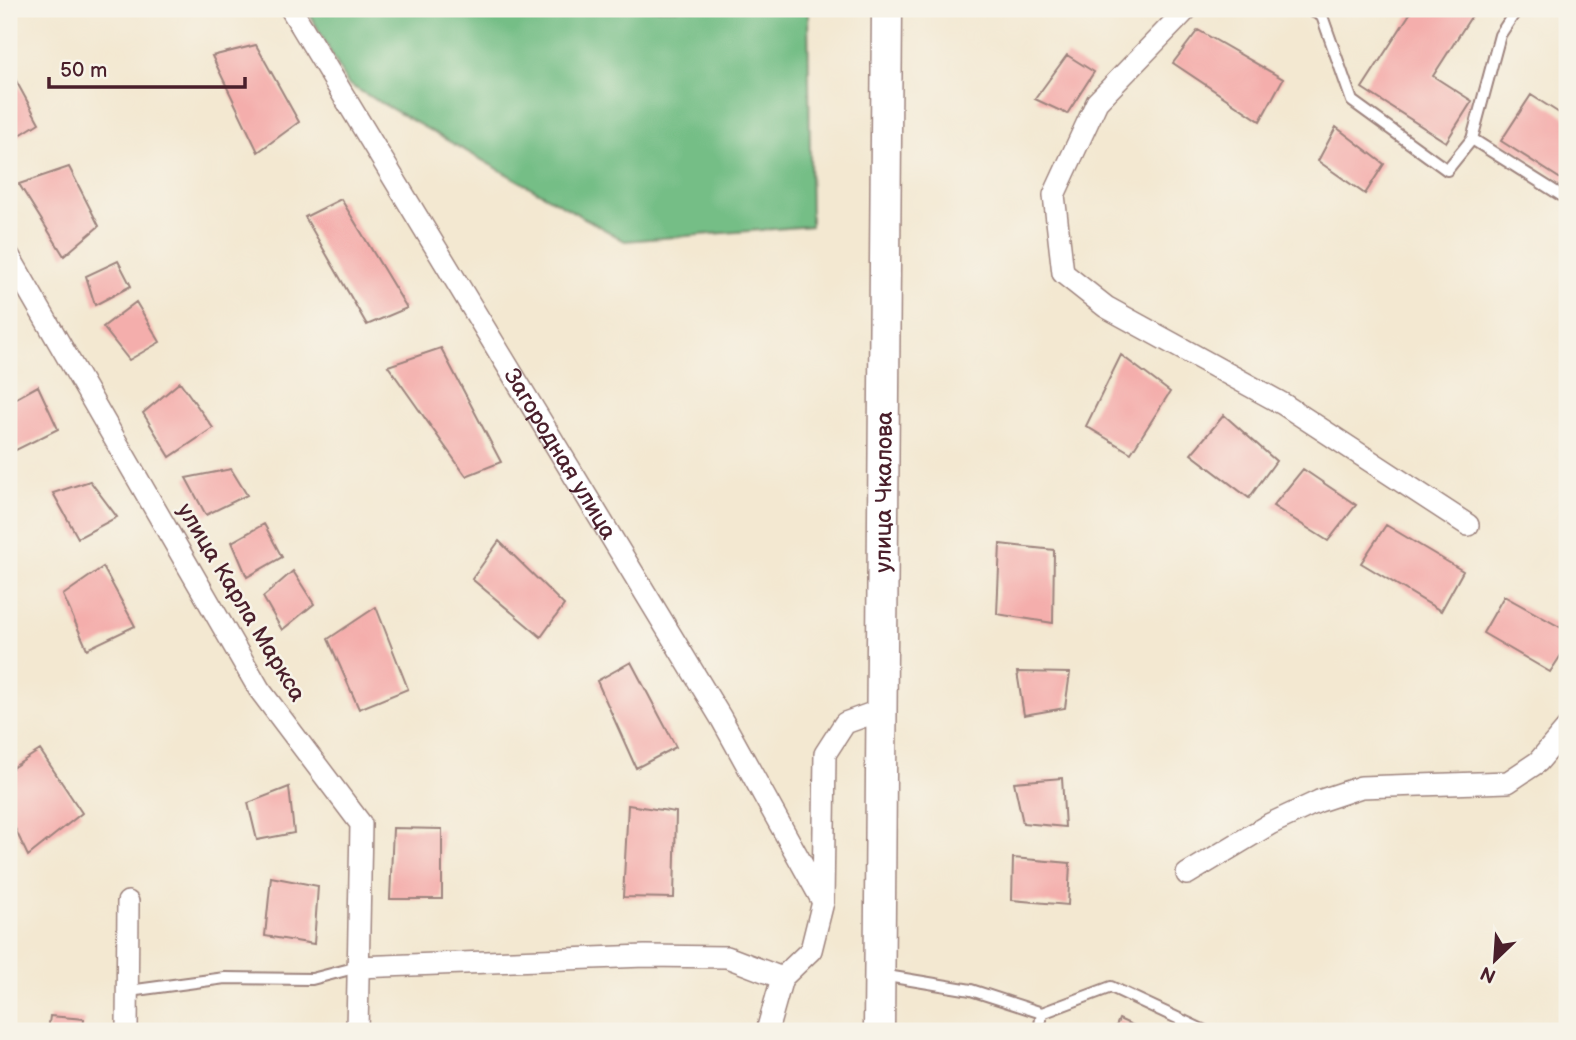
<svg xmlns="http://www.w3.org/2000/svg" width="1576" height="1040" font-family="'Balsamiq Sans',sans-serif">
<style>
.forest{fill:#74be86;stroke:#5f6e58;stroke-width:2}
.building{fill:#f4aeac}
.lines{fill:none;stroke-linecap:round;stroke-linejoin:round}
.lane-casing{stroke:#9e847e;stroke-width:14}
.street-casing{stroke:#9e847e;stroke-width:24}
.secondary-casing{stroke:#9e847e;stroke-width:33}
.lane{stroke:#fff;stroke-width:10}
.street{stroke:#fff;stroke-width:21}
.secondary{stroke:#fff;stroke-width:30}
.labels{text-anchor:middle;stroke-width:5;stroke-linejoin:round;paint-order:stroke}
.street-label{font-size:23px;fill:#4a1f2b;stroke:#f7f3e8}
</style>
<rect width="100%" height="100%" fill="#f7f3e8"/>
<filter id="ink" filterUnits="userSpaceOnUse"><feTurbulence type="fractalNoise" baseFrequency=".0143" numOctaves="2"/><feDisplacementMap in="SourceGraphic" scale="14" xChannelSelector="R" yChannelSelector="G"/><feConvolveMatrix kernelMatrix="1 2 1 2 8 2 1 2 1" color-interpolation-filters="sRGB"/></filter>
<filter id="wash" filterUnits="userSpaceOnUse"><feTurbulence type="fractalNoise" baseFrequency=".00686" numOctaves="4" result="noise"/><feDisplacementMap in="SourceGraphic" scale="28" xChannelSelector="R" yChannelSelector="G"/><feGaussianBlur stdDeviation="1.57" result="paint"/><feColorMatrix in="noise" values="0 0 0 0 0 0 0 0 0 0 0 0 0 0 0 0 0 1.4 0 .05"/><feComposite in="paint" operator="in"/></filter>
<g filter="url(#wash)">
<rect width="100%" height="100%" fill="#f3e8d1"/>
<path class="forest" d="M307,9H808L811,226L625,241L348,84Z"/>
<g id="blocks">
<path class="building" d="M1413,9H1476L1433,76L1472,101L1446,142L1362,88Z
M1198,30L1283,79L1260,121L1173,63Z
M256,45L299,122L258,152L212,56Z
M1067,55L1094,72L1067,114L1035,99Z
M14,77L39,123L9,142V80Z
M1531,95L1567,118V183L1501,141Z
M1336,127L1384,164L1365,194L1318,161Z
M69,167L99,226L64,256L19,184Z
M341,199L407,308L367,325L305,217Z
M118,261L131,286L95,305L86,276Z
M136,302L160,342L129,360L103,327Z
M441,348L501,462L466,476L388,366Z
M1121,355L1170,392L1131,453L1086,426Z
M180,382L213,428L170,457L143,413Z
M38,386L58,429L14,451L9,441V402Z
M1224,415L1276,461L1249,498L1191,454Z
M231,469L247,495L206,515L186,478Z
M1303,469L1356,505L1328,541L1273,506Z
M90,481L117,517L78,538L53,493Z
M264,524L282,557L247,577L232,542Z
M1386,525L1463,571L1441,611L1361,563Z
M499,541L564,605L541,637L472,579Z
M1000,544L1054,550L1053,623L997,614Z
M103,567L135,626L87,649L63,595Z
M293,571L314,604L282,630L263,597Z
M1504,596L1567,631V646L1550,672L1483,633Z
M376,607L408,689L359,709L328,639Z
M631,662L676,747L636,768L597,681Z
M1017,672L1070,673L1065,708L1024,715Z
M40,750L82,813L28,856L9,816V770Z
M1062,778L1065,827L1023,823L1014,782Z
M289,787L294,833L257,840L248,803Z
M628,805L676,812L674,898L623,897Z
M393,828L442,829V899H390Z
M1013,858L1070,863L1068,905L1012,900Z
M271,877L318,886L314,944L265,936Z
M50,1016L84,1019L83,1031H48Z
M1119,1019L1145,1031H1114Z
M321,1027V1031H271V1028Z"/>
</g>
</g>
<g filter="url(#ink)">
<use href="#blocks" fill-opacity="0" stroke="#9e847e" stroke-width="2"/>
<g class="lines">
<g class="lane-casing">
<path id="lane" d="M1308,9L1322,16L1352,101L1447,170L1472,139L1500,35L1517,9
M1472,139L1567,199
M881,975L971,990L1042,1013L1039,1031
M129,991L225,978L312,979L358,967
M1042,1013L1111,987L1205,1031"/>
</g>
<g class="street-casing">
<g id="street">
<path id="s1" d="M291,9L721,718L823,902"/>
<path d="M1187,9L1097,102L1054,195L1063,273L1106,307L1283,404L1468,525"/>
<path d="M9,256L259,689L361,824L357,1031"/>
<path d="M1187,874L1270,824L1319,801L1361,787L1508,782L1538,762L1567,728"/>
<path d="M358,967L645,956L727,957L782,978L811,950L823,902L825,754L845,723L884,709"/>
<path d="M127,1031L128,902"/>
<path d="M767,1031L782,978"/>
</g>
</g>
<g class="secondary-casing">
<g id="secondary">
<path id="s2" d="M879,1031L887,9"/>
</g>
</g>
<use href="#lane" class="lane"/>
<use href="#street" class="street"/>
<use href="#secondary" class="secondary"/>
</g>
</g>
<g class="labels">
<g class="street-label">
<text dy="8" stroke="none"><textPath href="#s1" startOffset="520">Загородная улица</textPath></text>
<text dy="8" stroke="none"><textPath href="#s2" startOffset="539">улица Чкалова</textPath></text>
<text transform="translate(242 602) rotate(59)" y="8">улица Карла Маркса</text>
</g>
</g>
<rect width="1576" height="1040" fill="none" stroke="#f7f3e8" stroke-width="35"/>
<g transform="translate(1495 960) rotate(205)" stroke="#f7f3e8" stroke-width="5" paint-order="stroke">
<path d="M0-5L12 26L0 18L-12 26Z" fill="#4a1f2b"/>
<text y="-10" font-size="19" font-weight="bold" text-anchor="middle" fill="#4a1f2b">N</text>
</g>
<path d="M49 77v10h196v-10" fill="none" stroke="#4a1f2b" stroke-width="3.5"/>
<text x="60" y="77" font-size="21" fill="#4a1f2b" stroke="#f7f3e8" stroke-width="5" paint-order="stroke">50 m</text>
</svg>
